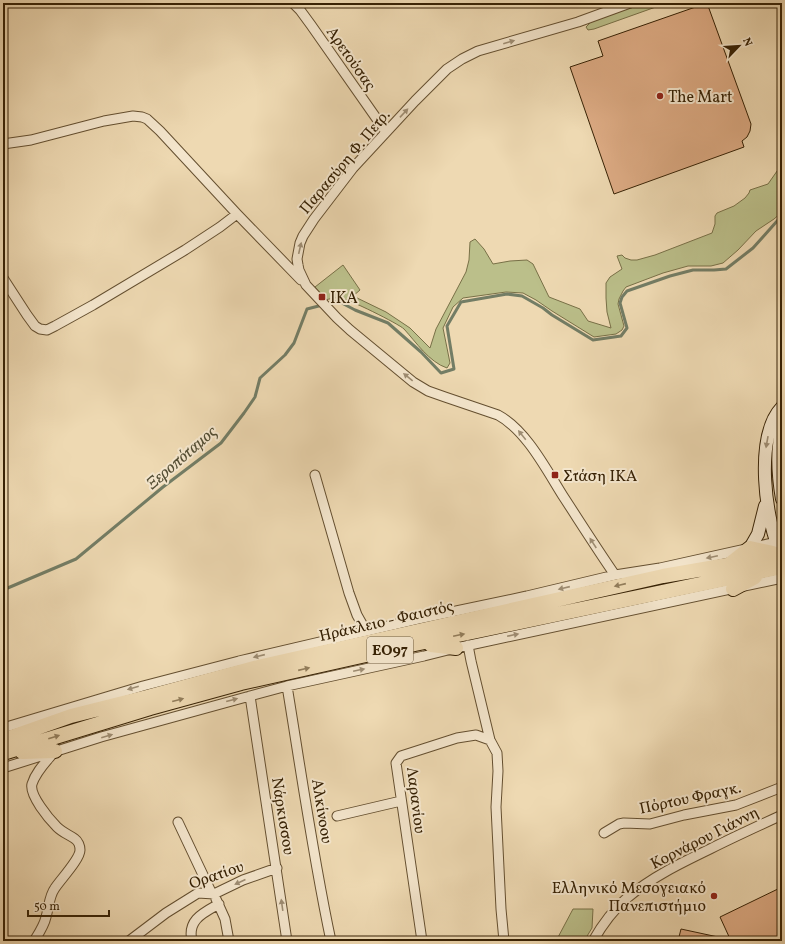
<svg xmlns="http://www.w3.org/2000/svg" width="785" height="944" font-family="Vollkorn,serif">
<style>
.green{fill:#bbbf8a;stroke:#787047}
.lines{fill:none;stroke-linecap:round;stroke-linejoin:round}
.stream{stroke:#737d65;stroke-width:3}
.building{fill:#ddab84;stroke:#362104}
.street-casing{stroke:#644f30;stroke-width:11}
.secondary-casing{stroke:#362104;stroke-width:14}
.primary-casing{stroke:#362104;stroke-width:16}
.street{stroke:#f4e6cd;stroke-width:9}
.secondary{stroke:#f4e6cd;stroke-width:12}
.primary{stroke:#eed9b2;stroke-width:14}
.oneway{fill:#9e8d73}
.oneway2{fill:#927d5b}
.poi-dot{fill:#8f2418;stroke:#f4e6cd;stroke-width:1.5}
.labels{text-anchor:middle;stroke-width:4;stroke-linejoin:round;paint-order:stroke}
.shield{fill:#f4e6cd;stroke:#6f5c40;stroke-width:1}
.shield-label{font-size:15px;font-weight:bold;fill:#362104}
.street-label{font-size:16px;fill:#362104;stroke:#f4e6cd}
.poi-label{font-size:16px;fill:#362104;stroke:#f4e6cd;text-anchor:start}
.water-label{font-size:17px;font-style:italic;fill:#544f35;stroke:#f4e6cd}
</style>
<rect width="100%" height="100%" fill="#eed9b2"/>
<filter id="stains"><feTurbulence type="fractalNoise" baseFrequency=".005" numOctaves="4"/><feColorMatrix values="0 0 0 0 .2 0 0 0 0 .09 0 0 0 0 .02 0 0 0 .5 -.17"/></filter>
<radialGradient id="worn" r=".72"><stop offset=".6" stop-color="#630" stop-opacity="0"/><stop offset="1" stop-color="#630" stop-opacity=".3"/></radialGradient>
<path class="green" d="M641,3H667L594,29L588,30L586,27L591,22Z
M782,164V212L774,219L756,231L738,250L723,263L711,266H688L663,273L626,287L623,291L619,299L618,304L624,326L622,330L616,334L594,337L552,311L536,300L523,293L506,292L463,298L453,307L443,328L450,363L447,368C429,362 416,342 404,329C399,324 347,298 340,298C335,297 330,299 325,300L315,287L343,265L360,290L353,296L386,312L410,328L430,348L436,329L466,272L469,260L470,242L475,239L484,249L493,264L510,261L527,260L533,264L549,297L580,309L588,321L611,328L607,312L606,298V283L610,277L622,269L617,256L622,255L625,258L631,260H637L655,255L712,233L715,224V216L717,213L734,206L745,198L749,193L750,190L768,184Z
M573,909H593L592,928L584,941H556Z"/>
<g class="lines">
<path class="stream" d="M3,590L76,559L163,487L221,443L244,413L255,397L260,378L285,355L294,343L307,309L338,301L355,310L388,323L421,352L441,373L454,369L447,326L461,302L507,294L522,296L543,308L552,315L593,340L621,336L627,328L620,303L622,297L627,291L670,276L693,270H714L726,269L753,248L778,220L782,216"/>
</g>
<path class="building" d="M707,3L751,124L750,131L747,137L742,141L744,147L614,194L570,67L603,56L598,41Z
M782,887V941H731L720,917Z
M681,929L718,937L717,941H678Z"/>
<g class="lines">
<g class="street-casing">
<path id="street" d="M293,3L300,10L311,25L386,132
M3,144L31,140L104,121L133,116L142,117L147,119L160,131L237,214L301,280
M3,278L27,315L35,326L40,329L47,330L55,326L93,305L185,250L220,227L237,214
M315,475L349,593L357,615L366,631
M615,575C597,549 580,522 563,496C546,469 526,430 498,415L445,397L428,391L413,382L350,330L337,318L306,285L299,270L298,265L297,259L300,243L303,236L314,219L353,168L415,101L447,69L462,59L478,51L578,22L630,3
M468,645L471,661L490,740L497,753L498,771L496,807L501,909L504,941
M287,686C301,771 313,857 331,941
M250,696L287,941
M3,728L143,686L239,661L418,619L527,596L615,575L660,568L781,541
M3,768L101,737L250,696L287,686L424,656L456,648L782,578
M337,816L401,801
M178,822L212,894
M604,833L619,824L624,823L650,824L684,815L736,805L782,787
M216,899L225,919L229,941
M34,941C39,933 44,926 46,917C49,907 49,896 55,888C61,879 80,859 80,850C80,846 78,841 75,839C70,835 63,833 57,827C49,819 29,795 32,784C36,771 47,761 55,751
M129,941L166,913L198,893L214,894L243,880L277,868
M192,941C187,920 203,913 219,904
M422,941L396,763L401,756L457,738L476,735L490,740
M593,941C602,925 613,910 627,898C652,877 681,863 710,849C734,837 758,826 782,815"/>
</g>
<g class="secondary-casing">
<path id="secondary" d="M782,407C754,436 765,522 782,556
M782,428C776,451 778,476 782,499
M750,548L758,534L765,506"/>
</g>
<g class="primary-casing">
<path id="primary" d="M731,563L750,548L773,553
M733,589L755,577
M431,645L456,648
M3,740L71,716L147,697L262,666L663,576L727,565L782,554
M22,752L55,751
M3,753L150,708L241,683L415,644L782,567"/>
</g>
<use href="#street" class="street"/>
<use href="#secondary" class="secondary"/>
<use href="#primary" class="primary"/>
</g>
<defs><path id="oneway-solid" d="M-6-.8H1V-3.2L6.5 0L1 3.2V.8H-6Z"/></defs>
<g class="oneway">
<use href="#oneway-solid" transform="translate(509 42) rotate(-16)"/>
<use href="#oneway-solid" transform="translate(404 113) rotate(-47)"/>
<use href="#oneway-solid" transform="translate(300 248) rotate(-77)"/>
<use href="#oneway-solid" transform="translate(408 377) rotate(-141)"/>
<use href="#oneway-solid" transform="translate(522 435) rotate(-129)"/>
<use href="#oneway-solid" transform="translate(767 442) rotate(100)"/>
<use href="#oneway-solid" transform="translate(593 543) rotate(-123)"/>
<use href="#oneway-solid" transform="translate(712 557) rotate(168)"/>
<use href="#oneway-solid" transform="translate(564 588) rotate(167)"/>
<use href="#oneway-solid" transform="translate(513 635) rotate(-12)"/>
<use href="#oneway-solid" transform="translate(259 656) rotate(167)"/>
<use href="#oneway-solid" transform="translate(359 670) rotate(-12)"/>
<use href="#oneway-solid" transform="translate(133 688) rotate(164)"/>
<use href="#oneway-solid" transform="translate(232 700) rotate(-15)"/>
<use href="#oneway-solid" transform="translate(107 736) rotate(-16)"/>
<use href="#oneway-solid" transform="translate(240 882) rotate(155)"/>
<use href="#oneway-solid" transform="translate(282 905) rotate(-98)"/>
</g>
<g class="oneway2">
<use href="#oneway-solid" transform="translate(620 585) rotate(167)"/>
<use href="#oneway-solid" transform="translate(459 635) rotate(-12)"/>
<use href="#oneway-solid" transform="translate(304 669) rotate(-13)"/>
<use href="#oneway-solid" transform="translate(178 700) rotate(-15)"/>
<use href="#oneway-solid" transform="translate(54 737) rotate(-17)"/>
</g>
<g class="poi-dot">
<circle cx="660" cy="96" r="4"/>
<rect x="318" y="293" width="8" height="8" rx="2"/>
<rect x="551" y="471" width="8" height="8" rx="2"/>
<circle cx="714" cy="896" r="4"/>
</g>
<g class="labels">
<rect class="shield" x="367" y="637" width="46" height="26" rx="3"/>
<g class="shield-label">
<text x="390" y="655">ΕΟ97</text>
</g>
<g class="street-label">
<text transform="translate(352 58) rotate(55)" y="6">Αρετούσας</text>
<text transform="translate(344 161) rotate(-50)" y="6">Παρασύρη Φ. Πετρ.</text>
<text transform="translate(386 620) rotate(-13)" y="6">Ηράκλειο - Φαιστός</text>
<text transform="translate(690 797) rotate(-12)" y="6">Πόρτου Φραγκ.</text>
<text transform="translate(417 800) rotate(83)" y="6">Λαρανίου</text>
<text transform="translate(323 811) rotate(81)" y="6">Αλκίνοου</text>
<text transform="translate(284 816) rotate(81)" y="6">Νάρκισσου</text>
<text transform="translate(704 837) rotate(-27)" y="6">Κορνάρου Γιάννη</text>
<text transform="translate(216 874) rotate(-19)" y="6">Ορατίου</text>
</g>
<g class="poi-label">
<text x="668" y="102">The Mart</text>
<text x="330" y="303">IKA</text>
<text x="563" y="481">Στάση ΙΚΑ</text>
<text x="706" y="893" text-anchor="end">Ελληνικό Μεσογειακό<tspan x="706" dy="18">Πανεπιστήμιο</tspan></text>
</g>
<g class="water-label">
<text transform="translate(181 457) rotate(-41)" y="6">Ξεροπόταμος</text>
</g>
</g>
<rect width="785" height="944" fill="none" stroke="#eed9b2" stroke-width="16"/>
<rect x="4" y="4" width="777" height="936" fill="none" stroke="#362104" stroke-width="2"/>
<rect x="8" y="8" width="769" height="928" fill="none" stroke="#362104"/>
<g transform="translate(739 46) rotate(65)" stroke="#f4e6cd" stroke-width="3" paint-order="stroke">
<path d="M0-3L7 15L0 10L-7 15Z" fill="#362104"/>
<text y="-6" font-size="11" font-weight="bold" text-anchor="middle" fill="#362104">N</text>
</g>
<path d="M28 910v6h81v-6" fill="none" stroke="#362104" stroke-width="2"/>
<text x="34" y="910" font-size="12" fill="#362104" stroke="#f4e6cd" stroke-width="3" paint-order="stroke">50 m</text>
<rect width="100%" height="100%" filter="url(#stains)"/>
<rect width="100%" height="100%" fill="url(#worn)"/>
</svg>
